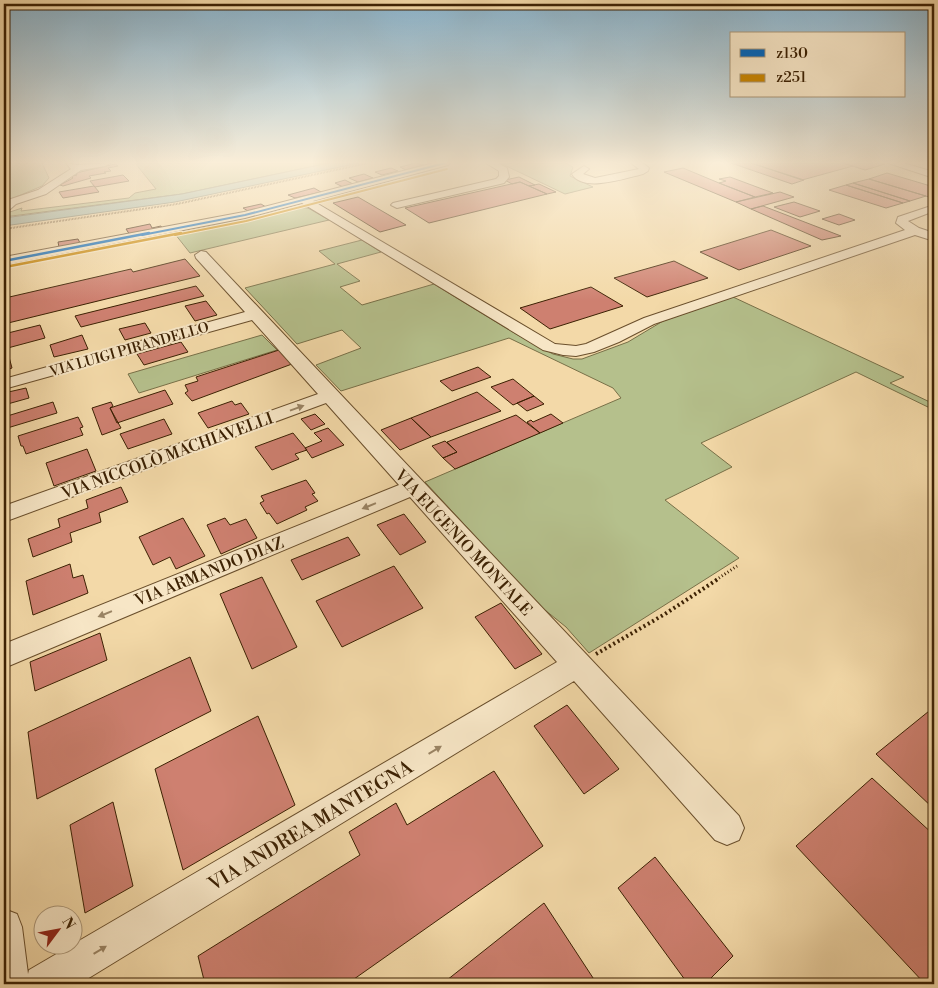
<svg xmlns="http://www.w3.org/2000/svg" width="938" height="988" font-family="'Libre Bodoni',serif">
<style>
.green{fill:#b5c08c;stroke:#787048}
.water{fill:#9db9af;stroke:#767c6a}
.building{fill:#ce8070;stroke:#3c2103}
.lines{fill:none;stroke-linecap:round;stroke-linejoin:round}
.minor-casing{stroke:#6a4f2c;stroke-width:2}
.path-far2{stroke:#3c2103;stroke-width:2;stroke-dasharray:0.5 1;stroke-linecap:butt}
.path-far1{stroke:#3c2103;stroke-width:3;stroke-dasharray:1 2.5;stroke-linecap:butt}
.path{stroke:#3c2103;stroke-width:4;stroke-dasharray:2 3;stroke-linecap:butt}
.minor{fill:#f7e6c6;fill-rule:evenodd}
.bus-1-far1-casing{stroke:#f7e6c6;stroke-width:4}
.bus-1-casing{stroke:#f7e6c6;stroke-width:5}
.bus-2-far1-casing{stroke:#f7e6c6;stroke-width:4}
.bus-2-casing{stroke:#f7e6c6;stroke-width:5}
.bus-1-far1{stroke:#0065bd;stroke-width:2}
.bus-1{stroke:#0065bd;stroke-width:2.5}
.bus-2-far1{stroke:#c88501;stroke-width:2}
.bus-2{stroke:#c88501;stroke-width:2.5}
.oneway{fill:#9a8464}
.labels{text-anchor:middle;stroke-width:4;stroke-linejoin:round;paint-order:stroke}
.far-street-label{font-size:14px;fill:#3c2103;stroke:#f7e6c6}
.street-label{font-size:16px;fill:#3c2103;stroke:#f7e6c6}
.near-street-label{font-size:19px;fill:#3c2103;stroke:#f7e6c6}
</style>
<rect width="100%" height="100%" fill="#f3d9a8"/>
<filter id="stains"><feTurbulence type="fractalNoise" baseFrequency=".004" numOctaves="4"/><feColorMatrix values="0 0 0 0 .2 0 0 0 0 .09 0 0 0 0 .02 0 0 0 .5 -.17"/></filter>
<radialGradient id="worn" r=".72"><stop offset=".6" stop-color="#630" stop-opacity="0"/><stop offset="1" stop-color="#630" stop-opacity=".3"/></radialGradient>
<path class="green" d="M4,163H42L49,178L42,186L4,202Z
M135,163H329L182,194L4,217V214L22,208L21,211L129,198L135,193L156,189Z
M500,163H565L573,167L570,176L593,187L565,194Z
M297,207L308,208L329,220L190,253L175,234Z
M362,240L381,252L337,264L360,281L340,287L362,305L434,284L516,334L553,354L573,359H582L628,342L663,321L733,297L904,377L890,383L934,404V410L856,372L701,443L732,467L665,500L739,558L589,653L566,627L540,606L425,482L621,398L613,388L509,338L341,391L316,365L361,348L342,330L297,344L245,288L335,264L319,251Z
M262,335L277,350L139,393L128,374Z"/>
<path class="water" d="M329,163H359L175,202L4,226V218L182,194Z"/>
<path class="building" d="M416,163L424,165L406,170L400,167Z
M731,163H751L804,180L792,184Z
M751,163H843L853,166L802,180Z
M843,163H881L885,164L865,170Z
M115,164L118,166L108,168L111,171L104,172L106,173L89,176L91,178L63,186L60,185L73,178L71,176L77,175L76,173Z
M391,168L398,171L382,175L375,172Z
M683,168L719,183L755,197L736,202L664,172Z
M887,173L934,187V195L929,197L869,179Z
M364,174L373,178L358,182L349,178Z
M123,175L129,181L95,187L90,181Z
M519,177L535,185L529,186L520,182L512,184L505,180Z
M730,177L773,193L755,197L719,183L726,181L719,179Z
M869,179L926,196L910,201L853,183Z
M345,180L353,184L343,187L335,183Z
M520,182L547,194L429,223L405,208Z
M853,183L910,201L903,203L846,185Z
M539,184L556,192L547,194L529,186Z
M846,185L903,203L886,208L829,190Z
M94,186L99,192L63,198L59,192Z
M314,188L321,192L295,198L288,195Z
M780,192L794,197L751,209L736,202Z
M358,197L406,225L380,232L333,203Z
M794,202L820,211L800,217L774,207Z
M261,204L266,207L248,211L243,208Z
M763,206L841,236L822,240L751,209Z
M839,214L855,220L839,225L822,219Z
M150,224L152,228L161,226L162,228L130,235L126,229Z
M771,230L811,246L739,270L700,252Z
M78,239L80,243L59,247L58,242Z
M185,259L200,276L4,324V300L5,298L131,269L133,272Z
M674,261L708,278L647,297L614,278Z
M196,286L204,296L81,327L75,316Z
M591,287L623,306L550,329L520,308Z
M206,301L217,315L195,321L185,306Z
M145,323L151,333L125,340L119,329Z
M40,325L45,338L4,349V334Z
M82,335L88,349L54,357L50,345Z
M181,342L188,352L144,365L137,354Z
M279,350L292,364L192,401L185,393L188,391L185,385L198,381L196,377Z
M9,357L12,368L4,371V358Z
M478,367L491,377L452,391L440,381Z
M513,379L534,396L513,405L491,387Z
M26,388L29,398L4,405V393Z
M165,390L173,404L117,423L110,408Z
M477,392L501,411L431,437L411,418Z
M534,396L544,404L527,411L517,403Z
M232,401L235,405L241,403L249,414L208,428L198,413Z
M53,402L57,413L4,429V417Z
M111,402L113,406L110,408L121,428L102,435L92,408Z
M315,414L325,424L311,430L301,419Z
M551,414L563,423L540,433L527,422L531,420L533,422Z
M516,415L540,433L455,469L443,458L457,452L447,442Z
M78,417L83,427L80,428L83,435L26,454L23,446H21L18,436Z
M411,418L431,437L400,450L381,430Z
M164,419L172,434L128,449L120,434Z
M328,428L344,445L312,458L305,448L322,441L314,433Z
M293,433L307,450L295,454L299,459L272,470L255,447Z
M445,441L457,452L443,458L432,446Z
M87,449L96,471L54,486L46,463Z
M306,480L315,493L312,494L318,501L305,507L307,510L277,524L269,513L267,514L260,503L264,501L261,496Z
M121,487L128,502L99,513L101,522L70,533L72,542L33,557L28,539L60,527L58,519L88,508L86,500Z
M404,514L426,542L400,555L377,525Z
M183,518L205,556L176,569L170,557L153,565L139,537Z
M225,518L230,525L246,519L257,538L221,554L207,525Z
M348,537L360,555L302,580L291,560Z
M70,564L73,578L83,575L88,593L33,615L26,581Z
M394,566L423,608L342,647L316,601Z
M262,577L297,647L252,669L220,594Z
M501,603L542,654L515,669L475,617Z
M100,633L107,660L35,691L30,662Z
M190,657L211,711L37,799L28,732Z
M567,705L619,769L584,794L534,726Z
M934,707V809L876,754Z
M258,716L295,805L183,870L155,769Z
M494,771L543,846L347,984H205L198,956L360,855L349,832L396,803L407,825Z
M872,778L934,835V984H925L796,846Z
M113,802L133,886L85,913L70,825Z
M655,857L733,956L705,984H688L618,888Z
M544,903L597,984H442Z"/>
<g class="lines">
<g class="minor-casing">
<path id="minor" d="M66,163L77,165L110,163L105,166L81,170L46,194L16,204L8,211L4,212V203L8,200L38,190L71,169Z
M434,163H450L448,165L313,201L555,344L576,346L586,344L644,318L905,230L896,223L898,217L934,205V211L908,221L919,228L934,233V241L915,235L654,324L619,342L594,352L576,356L563,355L543,350L302,203L245,218L4,265V257L244,212Z
M486,163H498L507,168L509,177L504,183L500,184L397,208L391,205L393,203L496,179L499,176V171Z
M631,163H643L649,168L648,171L643,174C626,178 583,193 572,174L584,166L589,169L583,174L595,178L639,169Z
M888,163H903L934,172V178Z
M201,251L206,252L739,816L744,828L739,840L727,845L715,840L574,681L79,984H4V909L17,914L22,927L28,974L29,970L557,662L410,497L4,668V644L399,485L326,403L4,522V506L318,394L252,320L4,389V379L245,312L196,258L195,255Z"/>
</g>
<path class="path-far2" d="M4,229L177,204L368,163"/>
<path class="path-far1" d="M716,580L737,566"/>
<path class="path" d="M596,654L665,614L718,579"/>
<use href="#minor" class="minor"/>
<g class="bus-1-far1-casing">
<path id="bus-1-far1" d="M142,235L245,215L445,163"/>
</g>
<g class="bus-1-casing">
<path id="bus-1" d="M4,261L149,233"/>
</g>
<g class="bus-2-far1-casing">
<path id="bus-2-far1" d="M175,235L246,221L447,169"/>
</g>
<g class="bus-2-casing">
<path id="bus-2" d="M5,267L181,233"/>
</g>
<use href="#bus-1-far1" class="bus-1-far1"/>
<use href="#bus-1" class="bus-1"/>
<use href="#bus-2-far1" class="bus-2-far1"/>
<use href="#bus-2" class="bus-2"/>
</g>
<defs><path id="oneway-solid" d="M-6-.8H1V-3.2L6.5 0L1 3.2V.8H-6Z" transform="scale(1.25)"/></defs>
<g class="oneway">
<use href="#oneway-solid" transform="translate(297 408) rotate(-20)"/>
<use href="#oneway-solid" transform="translate(369 506) rotate(158)"/>
<use href="#oneway-solid" transform="translate(105 614) rotate(158)"/>
<use href="#oneway-solid" transform="translate(435 750) rotate(-31)"/>
<use href="#oneway-solid" transform="translate(100 950) rotate(-31)"/>
</g>
<linearGradient id="sky" x2="0" y2="1"><stop stop-color="#8ab6d1"/><stop offset="0.54" stop-color="#faeed8"/><stop offset="1" stop-color="#faeed8" stop-opacity="0"/></linearGradient>
<rect width="938" height="301" fill="url(#sky)"/>
<g class="labels">
<g class="far-street-label">
<text transform="translate(129 349) rotate(-16)" y="5">VIA LUIGI PIRANDELLO</text>
</g>
<g class="street-label">
<text transform="translate(167 455) rotate(-20)" y="6">VIA NICCOLÒ MACHIAVELLI</text>
<text transform="translate(464 542) rotate(47)" y="6">VIA EUGENIO MONTALE</text>
<text transform="translate(209 571) rotate(-22)" y="6">VIA ARMANDO DIAZ</text>
</g>
<g class="near-street-label">
<text transform="translate(310 825) rotate(-31)" y="7">VIA ANDREA MANTEGNA</text>
</g>
</g>
<rect width="938" height="988" fill="none" stroke="#f3d9a8" stroke-width="20"/>
<rect x="5" y="5" width="928" height="978" fill="none" stroke="#3c2103" stroke-width="2.5"/>
<rect x="10" y="10" width="918" height="968" fill="none" stroke="#3c2103"/>
<rect x="730" y="32" width="175" height="65" fill="#f7e6c6" stroke="#ac9778"/>
<rect x="740" y="49" width="25" height="8" fill="#0065bd" stroke="#ac9778"/>
<text x="776" y="58" font-size="15" fill="#3c2103">z130</text>
<rect x="740" y="74" width="25" height="8" fill="#c88501" stroke="#ac9778"/>
<text x="776" y="82" font-size="15" fill="#3c2103">z251</text>
<g transform="translate(58 930) rotate(58)"><circle r="24" fill="#f7e6c6" stroke="#ac9778"/>
<path d="M0-4L9 19L0 12L-9 19Z" fill="#8f2418"/>
<text y="-8" font-size="14" font-weight="bold" text-anchor="middle" fill="#3c2103">N</text>
</g>
<rect width="100%" height="100%" filter="url(#stains)"/>
<rect width="100%" height="100%" fill="url(#worn)"/>
</svg>
